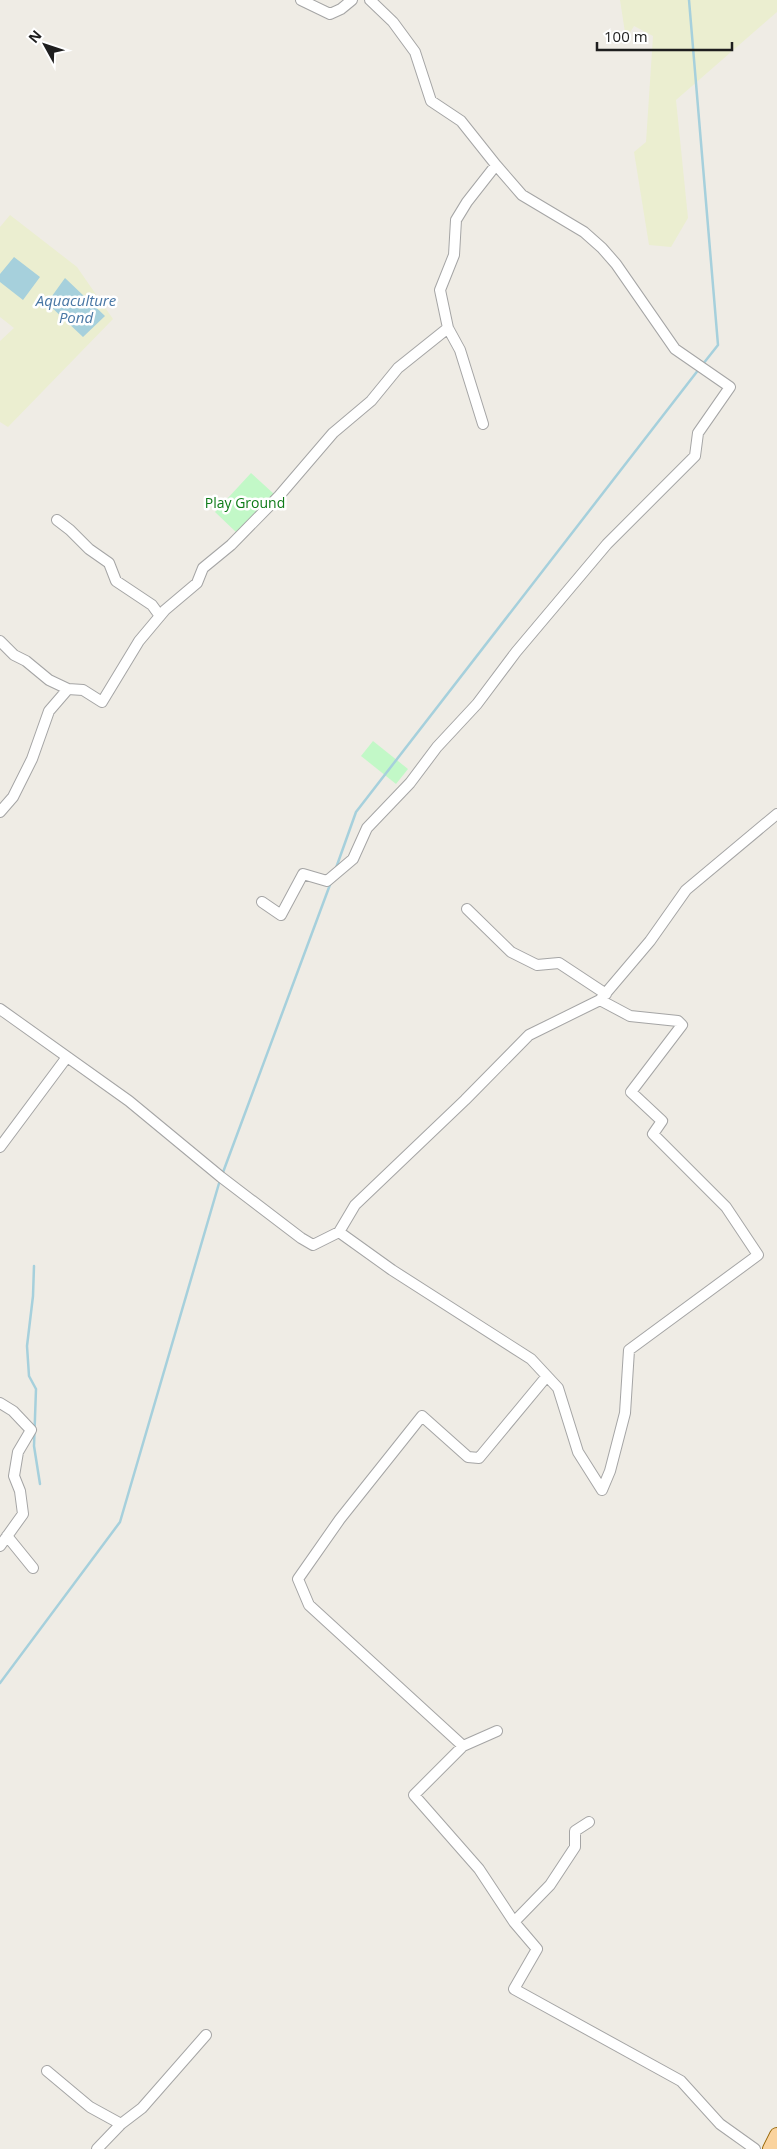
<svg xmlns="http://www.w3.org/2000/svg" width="777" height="2149" font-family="'Open Sans',sans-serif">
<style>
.farmland{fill:#ebeed0}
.park{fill:#c2f8c7}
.water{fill:#a6d0dc}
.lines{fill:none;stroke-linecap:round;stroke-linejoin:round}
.stream{stroke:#a6d0dc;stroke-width:2.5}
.minor-casing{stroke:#a5a5a5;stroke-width:12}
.major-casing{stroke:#966503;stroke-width:16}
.minor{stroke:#fff;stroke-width:10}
.major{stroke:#fad39e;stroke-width:14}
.labels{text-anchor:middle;stroke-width:5;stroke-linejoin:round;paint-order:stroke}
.park-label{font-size:14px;fill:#0d7b17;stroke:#fff}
.water-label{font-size:15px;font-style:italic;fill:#4977a5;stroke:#fff}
</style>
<rect width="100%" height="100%" fill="#efece5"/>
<path class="farmland" d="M620,0H777V12L676,100L688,218L671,247L649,245L634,152L646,142L653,36L634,26L626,39Z
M10,215L77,267L113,319L8,427L0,422V341L14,328L0,317V227Z"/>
<path class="park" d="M251,473L274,494L238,534L215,512Z
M373,741L408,769L396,784L361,756Z"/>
<path class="water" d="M14,257L40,277L23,300L0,282V274Z
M65,278L105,316L83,337L47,303Z"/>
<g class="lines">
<path class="stream" d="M689,0L718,345L703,364
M336,868L356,812L699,369
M222,1175L331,882
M34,1266L33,1296L27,1346L29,1376L36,1389L34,1446L40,1484
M0,1683L120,1522L220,1180"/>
<g class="minor-casing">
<path id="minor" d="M301,0L330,14L341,9L352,0
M448,328L460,350L483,424
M57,520L70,530L89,549L109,563L116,581L152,605L160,616
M0,641L14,655L26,661L49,680L68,689
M0,812L13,797L32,759L49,711L68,689L83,690L102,702L139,641L165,610L197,583L203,568L231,545L279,496L333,433L371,401L398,368L448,328L440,290L454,255L456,220L467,202L496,165L461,121L431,101L415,52L393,22L370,0
M262,902L281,915L303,874L327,881L353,859L367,828L410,783L437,747L477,704L516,652L607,544L695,456L698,433L730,387L675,349L616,264L602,248L584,232L522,195L496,165
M467,909L511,952L537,965L559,963L606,994
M600,1000L630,1016L678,1021L682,1025L631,1092L662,1121L653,1134L726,1207L758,1255L629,1350L625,1413L610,1471L602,1490
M0,1009L129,1101L221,1177L301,1238L313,1245L339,1232L355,1205L465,1100L529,1035L600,1000L650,941L686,890L777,814
M0,1147L67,1057
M339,1232L392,1270L531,1359L558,1388L578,1452L602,1490
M0,1403L13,1411L31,1430L18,1452L14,1476L20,1491L23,1514L0,1546
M7,1536L33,1568
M497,1731L463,1746L414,1795L479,1869L514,1922
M463,1746L309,1605L298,1579L340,1519L422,1416L468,1457L479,1458L547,1376
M589,1822L575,1831V1847L550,1885L514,1922L537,1949L514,1989L681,2081L720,2124L755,2149
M47,2071L90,2107L121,2124
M97,2149L121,2124L142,2108L206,2035"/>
</g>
<g class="major-casing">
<path id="major" d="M770,2149L777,2135"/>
</g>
<use href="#minor" class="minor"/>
<use href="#major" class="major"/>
</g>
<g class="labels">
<g class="park-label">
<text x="245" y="508">Play Ground</text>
</g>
<g class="water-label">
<text x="76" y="306">Aquaculture<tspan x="76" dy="17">Pond</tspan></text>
</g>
</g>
<g transform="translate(45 45) rotate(310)" stroke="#ffffff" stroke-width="4" paint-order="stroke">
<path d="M0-4L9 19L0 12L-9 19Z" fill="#1e1e1e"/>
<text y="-8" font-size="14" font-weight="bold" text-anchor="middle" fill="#1e1e1e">N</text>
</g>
<path d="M597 42v8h135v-8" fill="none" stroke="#1e1e1e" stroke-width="2.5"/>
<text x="604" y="42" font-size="15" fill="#1e1e1e" stroke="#ffffff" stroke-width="4" paint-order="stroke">100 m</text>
</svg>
